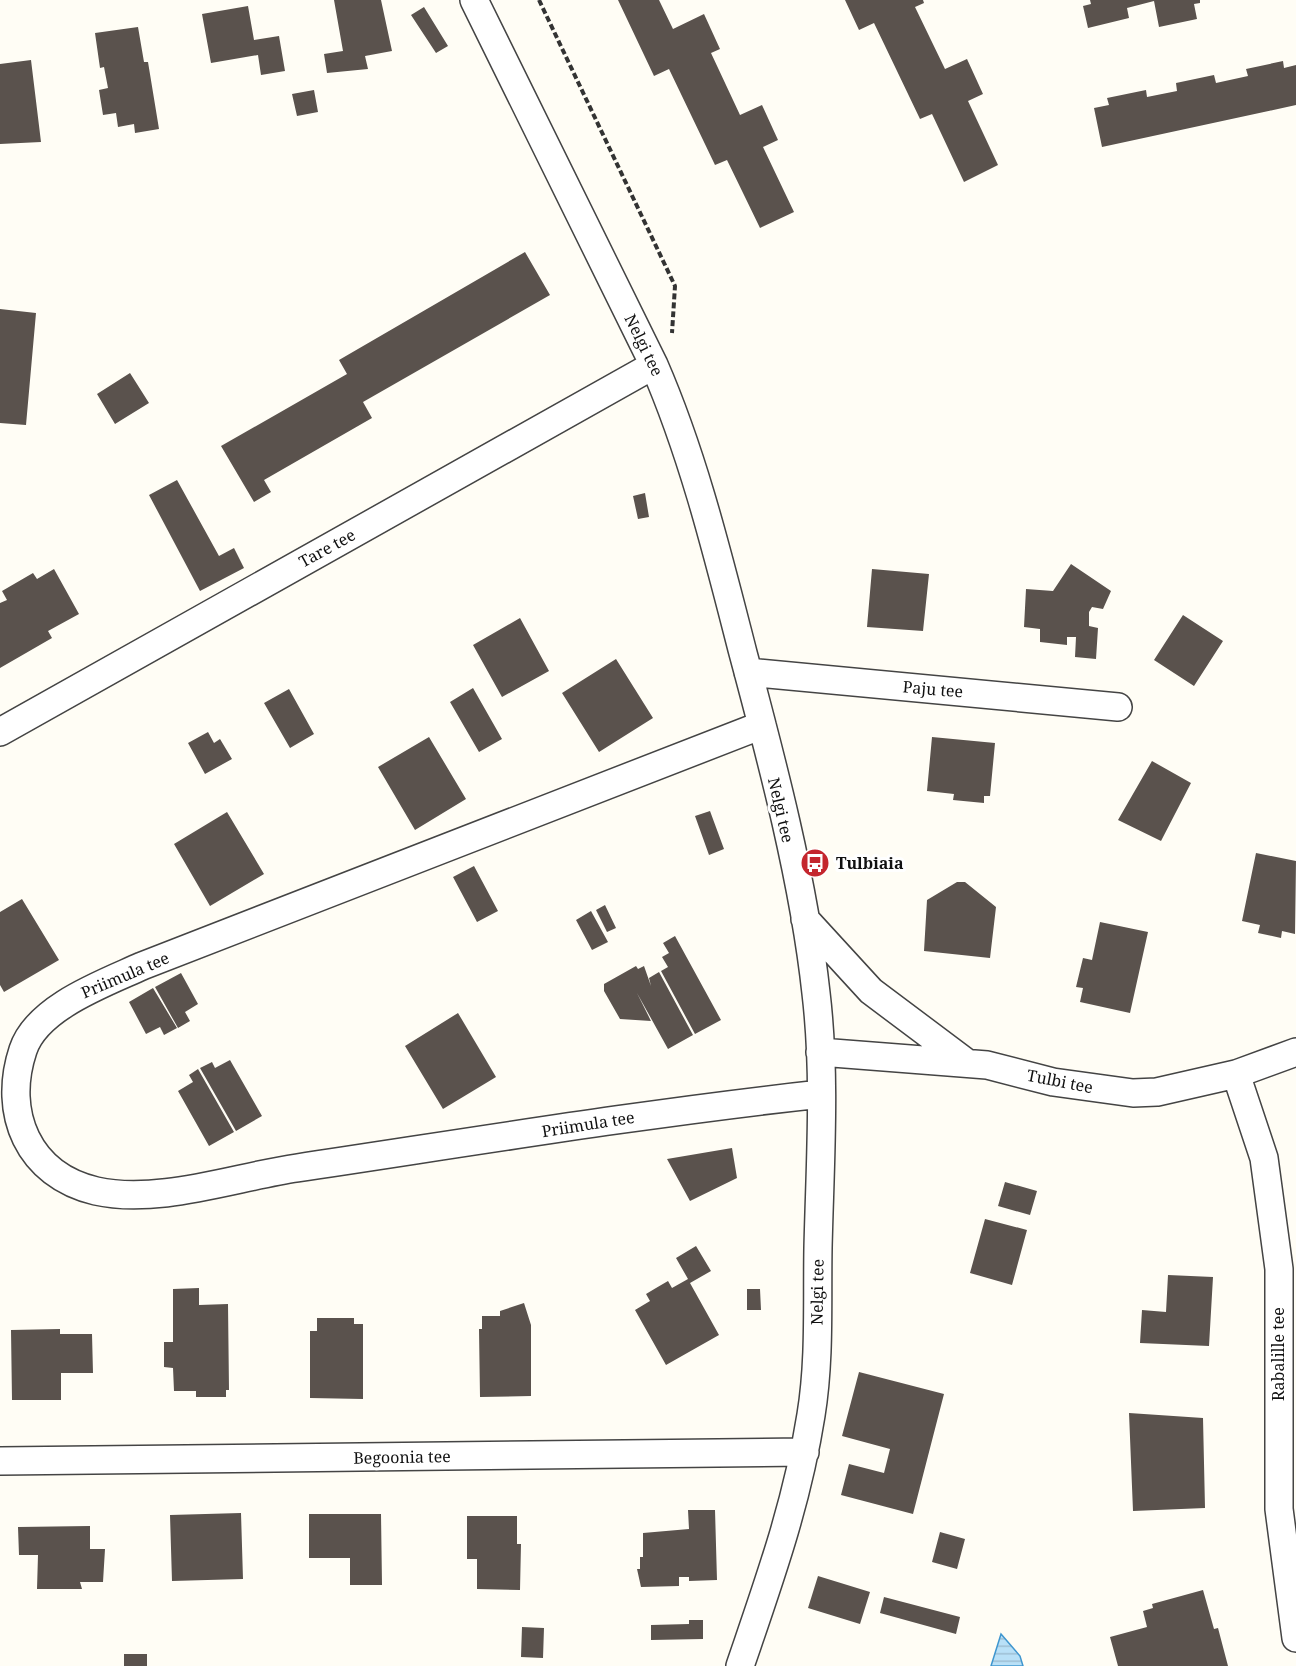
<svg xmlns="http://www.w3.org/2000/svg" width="1296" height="1666" font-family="'Noto Serif',serif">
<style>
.water{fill:url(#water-rules);stroke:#3f96cf;stroke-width:1.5}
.building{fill:#5a524d}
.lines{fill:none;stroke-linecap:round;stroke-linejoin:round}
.street-casing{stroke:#444;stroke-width:30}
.path{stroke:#333;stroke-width:4;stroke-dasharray:6 3;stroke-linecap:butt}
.street{stroke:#fff;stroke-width:27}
.labels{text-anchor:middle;stroke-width:6;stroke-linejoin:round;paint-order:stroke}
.street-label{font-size:16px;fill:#111;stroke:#fff}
.poi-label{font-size:16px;font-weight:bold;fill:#111;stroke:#fff;text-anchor:start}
</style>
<defs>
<pattern id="water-rules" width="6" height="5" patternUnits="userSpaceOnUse" patternTransform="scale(1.5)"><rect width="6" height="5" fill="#b9e0f7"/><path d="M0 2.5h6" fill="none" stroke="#9ebfd3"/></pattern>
</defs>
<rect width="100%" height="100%" fill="#fffdf5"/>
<path class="water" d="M1001,1634L1020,1656L1023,1666H991Z"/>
<path class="building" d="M334,0H381L392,51L365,56L368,69L327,73L324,54L343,51Z
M618,0H659L673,29L704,14L720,49L711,53L740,115L762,105L778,140L763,147L794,212L760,228L727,160L715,165L669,69L654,76Z
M845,0H923L924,3L915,7L945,69L967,59L983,94L968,101L998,165L964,182L932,114L920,119L874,23L859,30Z
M1090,0H1200V3L1194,4L1197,19L1159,27L1154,1L1127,8L1129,18L1088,28L1083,6L1091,4Z
M248,6L254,40L279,36L285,71L261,75L258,55L211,63L202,14Z
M424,7L448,46L436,53L411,15Z
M138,27L144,62H148L159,129L135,133L134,124L118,127L116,113L103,115L99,90L108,88L104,67L100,68L95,33Z
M31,60L41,142L0,144V64Z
M1283,61L1284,68L1296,65V105L1102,147L1094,108L1109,105L1107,98L1146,90L1147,97L1177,91L1176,83L1214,75L1216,83L1248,76L1246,69Z
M314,90L318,112L297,116L292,94Z
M525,252L550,295L363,402L372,418L264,480L271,492L254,502L221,446L347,374L339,360Z
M0,309L36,313L26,425L0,423Z
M130,373L149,403L115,424L97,394Z
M177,480L219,556L234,548L244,568L200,591L149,495Z
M645,493L649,517L638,519L633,496Z
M1071,564L1111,591L1103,609L1092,607L1089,612V626L1098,628L1096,659L1075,657L1076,637H1067V645L1040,642V629L1024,627L1026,589L1053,591Z
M54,569L79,614L48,631L52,638L0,668V603L7,600L2,591L33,573L37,579Z
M872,569L929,574L923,631L867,627Z
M1183,615L1223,641L1194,686L1154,660Z
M520,618L549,671L502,697L473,645Z
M616,659L653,718L599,752L562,693Z
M473,688L502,739L479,752L450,702Z
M289,689L314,734L290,748L264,703Z
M208,732L214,743L220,739L232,759L205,774L188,743Z
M429,737L466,799L415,830L378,767Z
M932,737L995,743L990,796H984V803L953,800L954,794L927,791Z
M1152,761L1191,783L1161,841L1118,820Z
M710,811L724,849L709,855L695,816Z
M227,812L264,874L210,906L174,844Z
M1256,853L1296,861L1295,934L1282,931L1281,938L1258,933L1260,925L1242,921Z
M474,866L498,911L477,922L453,877Z
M957,882H965L996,907L990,958L924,951L927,900Z
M22,899L59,960L4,992L0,985V912Z
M605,905L616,928L607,932L596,910Z
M591,911L608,942L592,950L576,920Z
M1100,922L1148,932L1130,1013L1080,1002L1083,988L1076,987L1083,958L1092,960Z
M675,936L721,1020L695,1034L661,971L668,967L662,957L669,953L663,943Z
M636,966L638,969L644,966L651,986L649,978L659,972L693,1035L668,1049L637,993L651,1021L620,1019L604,991V984Z
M181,973L198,1004L185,1012L190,1021L178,1028L155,987Z
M153,988L177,1028L164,1035L160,1027L146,1034L129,1002Z
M458,1013L496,1077L443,1109L405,1046Z
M230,1060L262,1116L236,1131L200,1068L212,1062L215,1068Z
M198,1069L234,1132L209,1146L178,1091L193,1082L189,1075Z
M732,1148L737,1178L690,1201L667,1159Z
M1005,1182L1037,1191L1030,1215L998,1206Z
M985,1219L1027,1230L1012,1285L970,1273Z
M696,1246L711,1271L690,1283L719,1335L666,1365L635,1310L650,1301L646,1294L656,1288L668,1281L672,1288L688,1279L676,1258Z
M1168,1275L1213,1277L1209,1346L1140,1343L1142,1310L1166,1312Z
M199,1288V1305L228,1304L229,1390H226V1397H196V1391H174L173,1368L164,1367V1342H173V1289Z
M747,1289H760L761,1310H747Z
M524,1303L531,1325V1396L480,1397L479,1329H482V1316H500V1311Z
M317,1318H354V1324H363V1399L310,1398V1331H317Z
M60,1329V1334H92L93,1373H61V1400H12L11,1330Z
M859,1372L944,1394L913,1514L841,1495L849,1464L884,1473L890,1449L842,1436Z
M1129,1413L1203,1418L1205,1508L1133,1511Z
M688,1510H715L717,1580L689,1581V1577H679V1586L641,1587L637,1569H640V1557H643V1533L689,1529Z
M241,1513L243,1579L172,1581L170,1515Z
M309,1514H381L382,1585H350V1558H309Z
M467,1516H517V1544H521L520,1590L477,1589V1559H467Z
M90,1526V1549H105L103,1582H80L82,1589H37L38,1555H19L18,1527Z
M940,1532L965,1539L957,1569L932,1562Z
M818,1576L870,1592L860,1624L808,1608Z
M1203,1590L1214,1629L1218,1628L1228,1666H1118L1110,1637L1147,1627L1143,1611L1153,1608L1152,1604Z
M884,1597L960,1617L956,1634L880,1613Z
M689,1620H703V1639L651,1640V1625L689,1624Z
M522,1627L544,1628L543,1658L521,1657Z
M124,1654H147V1666H124Z"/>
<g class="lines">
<g class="street-casing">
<path id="street" d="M474,0L654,365C694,457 718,556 743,653C772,761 804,882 816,993C826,1077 820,1163 818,1248C817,1303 820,1360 811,1415C797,1504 769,1581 740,1666
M748,672L1118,707
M762,725L142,966C105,983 37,1007 23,1050C2,1113 28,1175 96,1191C158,1205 235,1177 297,1168C471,1142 646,1113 821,1094
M0,732L654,365
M805,919L871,991L967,1063
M820,1052L987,1065L1053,1082L1133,1093L1157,1092L1236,1074L1296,1052
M1236,1074L1264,1158L1279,1269V1509L1296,1638
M0,1461L805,1452"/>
</g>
<path class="path" d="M539,0L675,286L672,333"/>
<use href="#street" class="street"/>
</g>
<defs>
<g id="bus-disc" transform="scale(1.5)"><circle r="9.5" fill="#c4262e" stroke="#fff"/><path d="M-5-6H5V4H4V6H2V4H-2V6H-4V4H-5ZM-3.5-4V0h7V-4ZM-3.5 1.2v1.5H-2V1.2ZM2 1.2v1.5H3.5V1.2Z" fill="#fff"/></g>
</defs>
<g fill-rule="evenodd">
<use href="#bus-disc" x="815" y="863"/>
</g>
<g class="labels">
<g class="street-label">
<text transform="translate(644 345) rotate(64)" y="6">Nelgi tee</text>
<text transform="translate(327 548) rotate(-29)" y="6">Tare tee</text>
<text transform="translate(933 689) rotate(5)" y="6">Paju tee</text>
<text transform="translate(781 810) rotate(77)" y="6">Nelgi tee</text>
<text transform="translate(125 975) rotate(-23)" y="6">Priimula tee</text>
<text transform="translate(1060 1081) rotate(11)" y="6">Tulbi tee</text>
<text transform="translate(588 1124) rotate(-9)" y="6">Priimula tee</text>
<text transform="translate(817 1292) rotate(-89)" y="6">Nelgi tee</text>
<text transform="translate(1278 1354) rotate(-90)" y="6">Rabalille tee</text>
<text transform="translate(402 1457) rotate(-1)" y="6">Begoonia tee</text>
</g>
<g class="poi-label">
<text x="836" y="869">Tulbiaia</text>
</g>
</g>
</svg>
